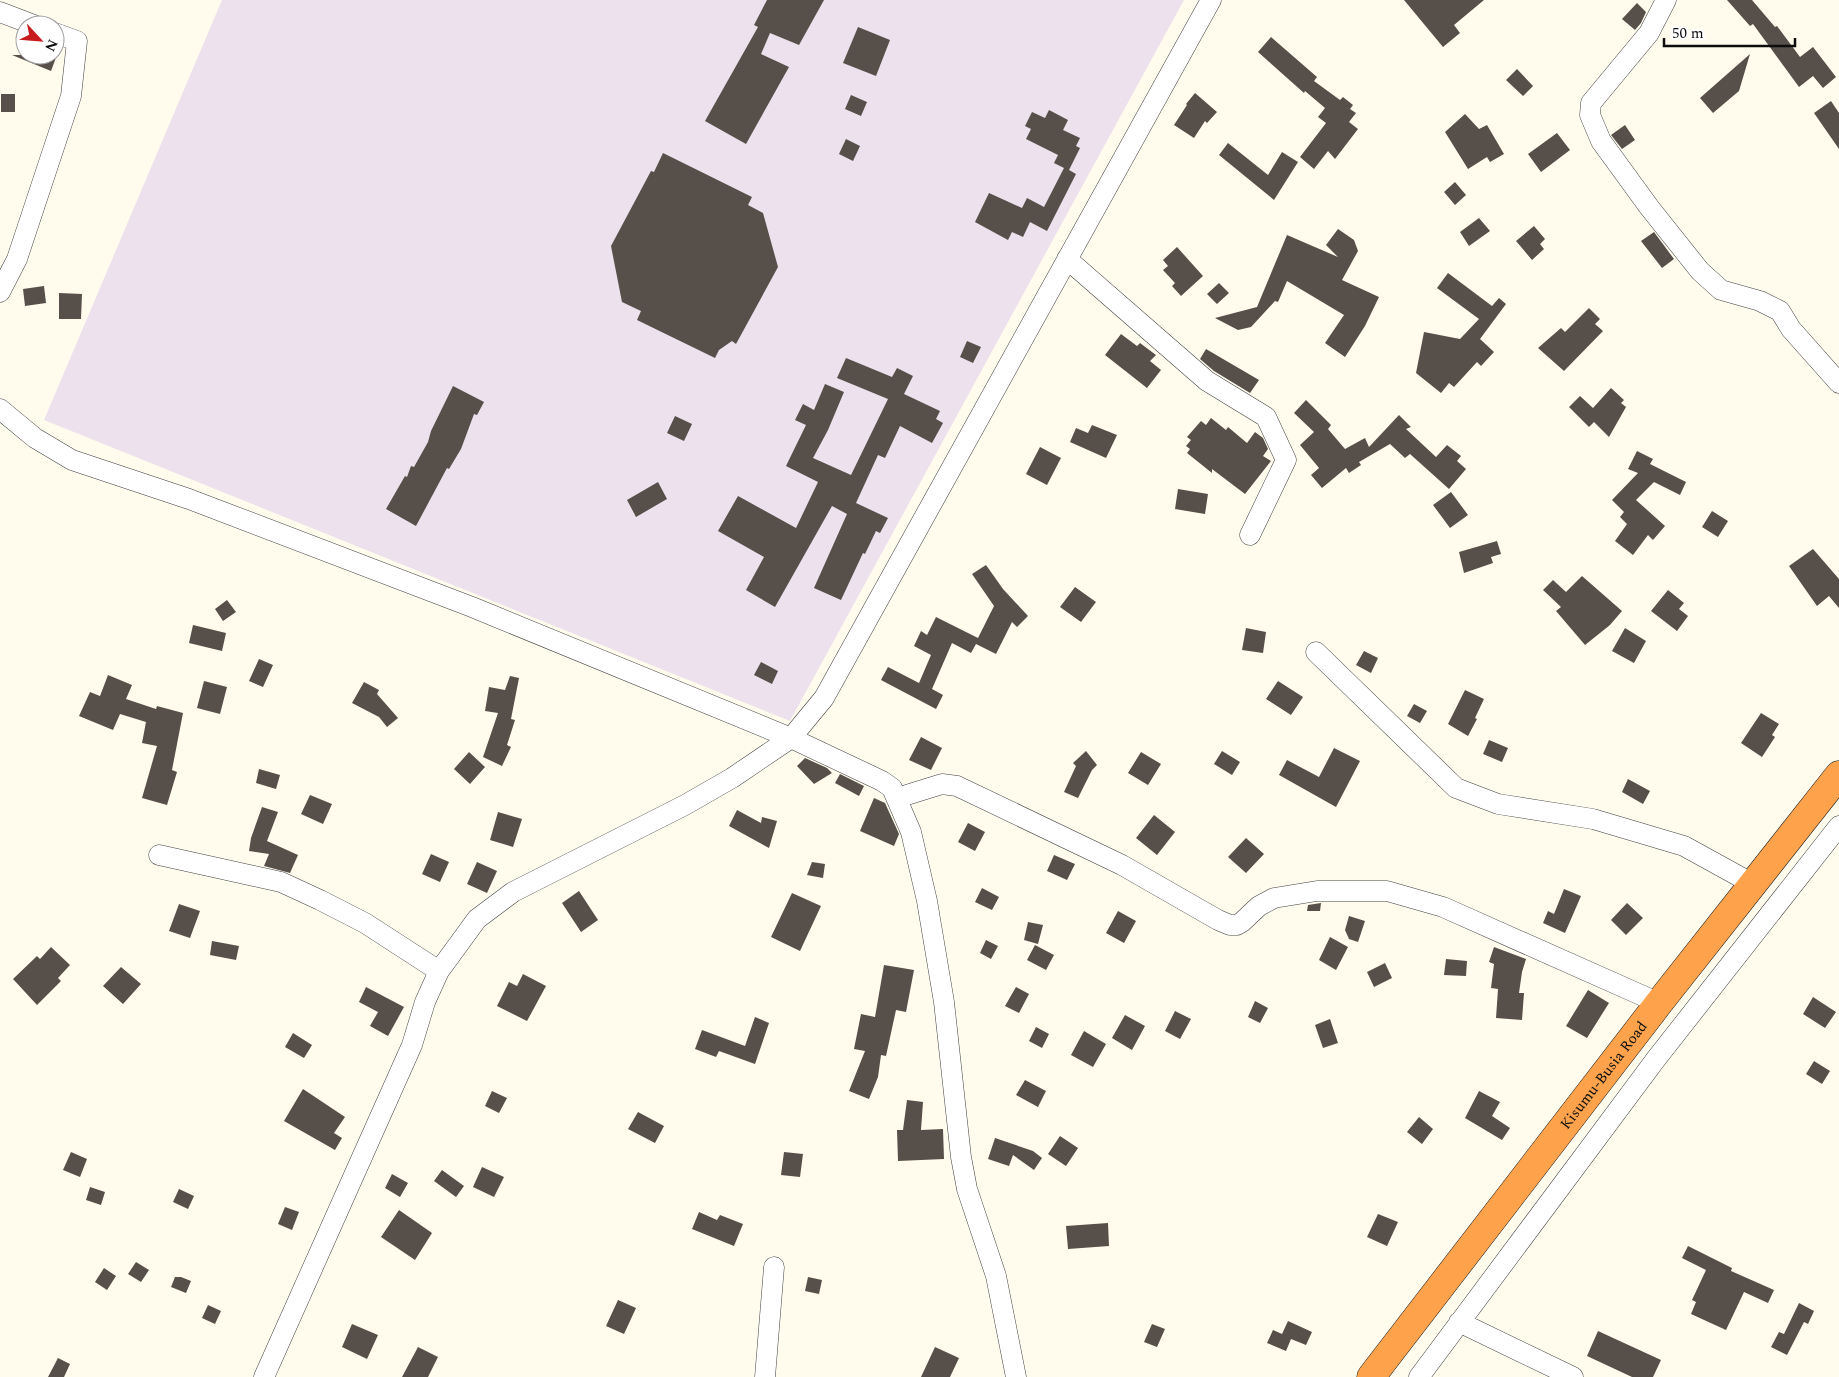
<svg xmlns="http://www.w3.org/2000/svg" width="1839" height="1377" font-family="Spectral,serif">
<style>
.industrial{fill:#ece1ed}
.building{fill:#574f49}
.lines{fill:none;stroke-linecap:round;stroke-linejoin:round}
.street-casing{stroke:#404040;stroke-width:21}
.highway-casing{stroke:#1e1e1e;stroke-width:29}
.street{stroke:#fff;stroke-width:20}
.highway{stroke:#fea34c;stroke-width:28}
.labels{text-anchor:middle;stroke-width:5;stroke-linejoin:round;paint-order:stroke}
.street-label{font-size:15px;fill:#0d0d0d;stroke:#fff}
</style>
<rect width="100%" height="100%" fill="#fffcee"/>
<path class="industrial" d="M222,0H1184L790,721L44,420Z"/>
<path class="building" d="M767,0H824L799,45L770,33L761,54L789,67L746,144L705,121L758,27L754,25Z
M1404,0H1484L1454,25L1460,33L1443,47Z
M1727,0H1752L1775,27L1777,26L1800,57L1813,47L1836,77L1823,88L1813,76L1799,87L1753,24L1750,26Z
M1637,3L1646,12L1641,23L1635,30L1622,19Z
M858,27L890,40L876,76L843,63Z
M1271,37L1317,77L1314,81L1340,100L1343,97L1353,105L1350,109L1356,113L1349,122L1358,129L1335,159L1328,151L1314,169L1300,157L1326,123L1318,117L1325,108L1305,91L1304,93L1258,52Z
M1750,54L1739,91L1713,113L1700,98Z
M12,55H57L51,71Z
M1517,69L1533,86L1523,96L1506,80Z
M1195,93L1217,112L1207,123L1205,121L1194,138L1174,125L1187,105L1186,104Z
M1,94H15V112H1Z
M851,95L867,102L861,116L845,109Z
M1831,101L1839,113V149L1814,113Z
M1049,110L1068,120L1063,130L1080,138L1076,146L1080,148L1069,170L1076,174L1047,231L1030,222L1023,237L1012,232L1008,240L975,222L989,193L1022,208L1027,198L1044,207L1064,168L1054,163L1058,155L1026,139L1031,129L1025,126L1032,112L1045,118Z
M1465,114L1479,129L1487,125L1504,154L1490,162L1487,157L1468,169L1445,132Z
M1625,125L1635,140L1622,149L1611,135Z
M1557,133L1570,150L1541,172L1528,154Z
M846,139L860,146L853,161L839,154Z
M1228,143L1268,175L1282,152L1298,162L1274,200L1219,155Z
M663,153L752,197L748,205L763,213L778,267L736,344L732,341L719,350L715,358L637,320L641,311L622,302L611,246L651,171L654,172Z
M1455,182L1466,195L1455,205L1444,192Z
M1479,218L1490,231L1469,246L1460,232Z
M1534,226L1545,239L1540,244L1544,249L1532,260L1516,241Z
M1338,229L1354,240L1358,251L1342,280L1379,297L1365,326L1345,357L1325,343L1344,315L1287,281L1278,302L1275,301L1251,327L1238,330L1215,318L1257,307L1287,235L1338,257L1326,245Z
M1654,232L1674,259L1662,268L1641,241Z
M1177,247L1203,276L1181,296L1172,286L1175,283L1163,270L1168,266L1163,260Z
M1448,273L1492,306L1499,298L1506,304L1480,339L1494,352L1481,366L1477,362L1454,387L1449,383L1441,393L1416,373L1424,332L1460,339L1479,319L1437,288Z
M1219,283L1229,293L1217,304L1207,294Z
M44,286L46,303L25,306L23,289Z
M59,293L82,294L81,319H59Z
M1589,308L1600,319L1595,324L1603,331L1564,371L1538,348L1561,328L1565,332Z
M1121,334L1137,346L1140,343L1156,355L1150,361L1161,370L1147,388L1105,355Z
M967,341L981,347L973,363L960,357Z
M1206,349L1259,380L1250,393L1214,371L1200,359Z
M846,358L892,377L897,368L913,376L904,394L940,411L936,419L943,423L932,443L900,426L885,458L878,455L856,503L888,518L880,533L876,531L865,554L863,553L841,600L814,588L847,514L832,506L775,607L746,590L764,557L718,531L738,496L796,528L818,482L786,466L806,425L795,420L803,404L814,410L825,384L844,392L828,430L813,458L851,475L888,399L837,378Z
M453,386L484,402L477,415L474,414L461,449L449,469L447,468L416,526L386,509L405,476L407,477L411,466L414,467L428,442L431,431Z
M1611,388L1624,400L1621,403L1626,407L1609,437L1594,422L1589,427L1569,407L1580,396L1593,408Z
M1306,400L1331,425L1328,429L1345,449L1365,438L1369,447L1399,415L1411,427L1406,429L1436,457L1447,445L1461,456L1457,461L1466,469L1449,489L1410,454L1405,458L1390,444L1359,462L1361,465L1349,473L1346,468L1322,488L1311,475L1319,468L1300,445L1314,432L1294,413Z
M675,416L692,424L684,441L667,433Z
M1211,418L1226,430L1228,427L1247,443L1255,432L1263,438L1268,449L1263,456L1271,461L1245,494L1212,469V473L1187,453L1190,449L1186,446L1191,440L1187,437L1201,421L1206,425Z
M1092,425L1117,435L1106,458L1070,442L1076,428L1088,433Z
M1040,447L1061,458L1047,485L1026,474Z
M1637,451L1653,459L1650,464L1686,482L1680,495L1654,482L1636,500L1665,526L1653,540L1648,535L1633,555L1615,541L1627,524L1620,517L1624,512L1612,500L1638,473L1628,469Z
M658,482L667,499L636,517L627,500Z
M1178,489L1208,494L1205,514L1175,509Z
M1451,492L1468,515L1450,528L1433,505Z
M1712,511L1728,521L1718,537L1702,527Z
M1497,541L1501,554L1491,557L1493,563L1464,573L1459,552Z
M1813,549L1839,579V608L1829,596L1817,606L1789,566Z
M986,565L1003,589L1028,616L1017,627L1012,622L996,654L976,644L971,653L952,643L932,689L943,695L936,709L881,680L888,667L919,683L931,655L914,646L921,631L927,635L936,617L978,638L994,606L972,574Z
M1582,576L1622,611L1610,625L1585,645L1556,611L1561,607L1543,590L1553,580L1566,592Z
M1075,587L1096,602L1081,622L1060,607Z
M1668,590L1684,603L1679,609L1688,616L1677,631L1651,611Z
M227,600L236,612L223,621L215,609Z
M193,625L226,633L222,651L189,643Z
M1246,628L1266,632L1263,653L1242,650Z
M1625,628L1646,641L1634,663L1612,651Z
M1364,651L1378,658L1371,673L1356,665Z
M259,659L273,665L263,687L249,681Z
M761,662L778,671L772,684L754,675Z
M108,675L132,685L126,699L156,709L157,706L183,713L172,770L177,772L167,805L142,798L157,746L142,743L146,722L120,714L113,730L79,716L90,692L100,696Z
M510,676L519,678L511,719L515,720L507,745L511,747L502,766L483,757L498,713L485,711L489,687L505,690Z
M204,681L227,687L220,714L197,708Z
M1278,681L1303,697L1291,715L1266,699Z
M364,682L379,690L377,694L398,718L387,727L379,717L352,703Z
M1465,690L1484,699L1475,718L1477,719L1468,736L1448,724Z
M1414,704L1427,711L1420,723L1407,716Z
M1761,713L1779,724L1772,735L1775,737L1762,757L1741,743Z
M921,737L942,748L931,770L909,760Z
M1489,740L1508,748L1502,762L1483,754Z
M1334,748L1360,761L1336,807L1279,775L1287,760L1319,777Z
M1086,751L1097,765L1092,770L1078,798L1064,792L1076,766L1073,763Z
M1222,751L1240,762L1232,775L1214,764Z
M469,752L485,767L470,784L454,769Z
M1141,752L1161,764L1148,785L1128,773Z
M805,758L827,768L832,773L814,784L797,766Z
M259,769L280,775L276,789L256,783Z
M840,774L864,786L859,796L835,783Z
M1628,779L1650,791L1643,804L1622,792Z
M310,795L332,804L323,824L301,814Z
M874,798L885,803L899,834L894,846L860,831Z
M262,807L278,812L267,841L298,855L290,873L264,866L269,854L249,851L251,838Z
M737,810L761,823L762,817L777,821L769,848L729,826Z
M498,812L522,819L513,847L490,840Z
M1154,815L1175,832L1157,855L1136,838Z
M968,823L985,832L975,851L958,842Z
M1246,838L1264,854L1246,873L1228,857Z
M431,854L449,862L440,882L422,874Z
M1054,855L1075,864L1067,880L1047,871Z
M477,862L497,871L487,893L467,884Z
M812,862L825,864L823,878L807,875Z
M982,888L999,897L992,910L975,902Z
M1564,889L1581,896L1565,933L1543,923L1548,911L1554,914Z
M579,891L598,920L581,932L562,903Z
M792,893L821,906L800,951L771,937Z
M1321,903L1320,911H1307L1308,905Z
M1627,903L1643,918L1626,935L1611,920Z
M179,904L200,911L190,938L169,931Z
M1118,911L1136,921L1124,943L1106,933Z
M1349,916L1365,921L1358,942L1349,939L1345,930Z
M1028,922L1043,925L1038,944L1024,940Z
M1330,937L1348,947L1336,970L1319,960Z
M986,940L998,946L991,959L980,953Z
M212,941L239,946L236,960L210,955Z
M1035,945L1054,955L1046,970L1027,960Z
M51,947L70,965L58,978L61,981L37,1005L13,979L37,956L40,959Z
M1494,947L1526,959L1522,972L1519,993H1524L1522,1020L1496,1018L1498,989L1491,988L1494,964L1489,962Z
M1446,959L1467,961L1466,976L1444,975Z
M1385,963L1392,978L1374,987L1367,972Z
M884,965L914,970L906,1012L896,1010L886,1056L881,1055L878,1077L869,1099L849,1091L865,1051L854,1049L861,1014L875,1017Z
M121,967L141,984L123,1004L103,986Z
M523,974L546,986L527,1021L497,1006L509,982L517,986Z
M366,987L404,1007L388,1036L370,1026L378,1012L359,1002Z
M1016,987L1029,994L1019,1013L1005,1006Z
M1588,990L1609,1003L1587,1038L1566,1026Z
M1813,997L1836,1012L1825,1028L1803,1014Z
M1255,1001L1268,1008L1260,1023L1248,1017Z
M1175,1011L1191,1019L1180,1039L1165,1031Z
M1125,1015L1145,1026L1132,1050L1112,1038Z
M755,1017L769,1023L755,1064L719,1051L716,1057L695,1049L702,1030L745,1046Z
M1330,1019L1338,1043L1323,1048L1315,1025Z
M1036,1027L1049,1034L1042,1048L1029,1041Z
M1084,1031L1106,1044L1093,1067L1071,1055Z
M293,1033L312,1045L304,1058L285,1047Z
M1814,1061L1830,1071L1822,1084L1806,1074Z
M1025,1080L1046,1091L1038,1107L1016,1095Z
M303,1089L345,1117L334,1133L342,1138L335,1150L284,1121Z
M492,1091L507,1098L499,1113L485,1106Z
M1479,1091L1500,1102L1492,1116L1510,1128L1502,1140L1465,1118Z
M907,1100L923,1102L921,1130L943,1129L944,1159L898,1161L897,1130H903Z
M638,1112L664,1126L655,1143L628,1129Z
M1419,1117L1433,1129L1422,1144L1407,1132Z
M1060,1136L1078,1148L1066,1166L1048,1154Z
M995,1138L1033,1151L1042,1158L1034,1170L1013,1155L1009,1166L988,1159Z
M71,1152L87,1159L80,1177L63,1170Z
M784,1152L803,1154L800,1177L781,1175Z
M482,1167L504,1177L494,1197L473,1187Z
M442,1170L464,1186L456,1197L434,1181Z
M392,1174L408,1183L400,1197L385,1188Z
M90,1187L105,1192L101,1205L86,1200Z
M179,1189L194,1196L188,1209L173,1202Z
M285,1207L299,1212L292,1230L278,1224Z
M399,1210L432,1233L415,1260L381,1237Z
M699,1212L717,1220L720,1215L743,1224L734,1246L692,1229Z
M1378,1214L1398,1222L1387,1246L1367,1237Z
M1108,1223L1109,1246L1068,1249L1066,1226Z
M1688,1246L1732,1268L1731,1271L1774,1290L1768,1303L1744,1292L1726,1330L1691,1314L1696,1302L1692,1300L1706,1270L1682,1258Z
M136,1262L149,1270L141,1282L128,1274Z
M104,1268L116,1276L107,1290L95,1282Z
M175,1277H181L191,1281L186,1293L171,1287Z
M808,1277L822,1280L819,1294L805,1291Z
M618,1300L636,1308L624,1334L606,1326Z
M1799,1303L1814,1311L1808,1324L1804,1322L1787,1355L1771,1347L1779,1332L1784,1334Z
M208,1305L221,1311L215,1324L202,1318Z
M1288,1321L1312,1332L1306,1345L1291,1339L1286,1351L1267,1343L1273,1330L1282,1334Z
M352,1324L378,1335L367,1359L342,1347Z
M1152,1324L1165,1329L1157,1347L1144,1342Z
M1598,1331L1661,1360L1653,1377H1632L1587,1356Z
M418,1347L438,1357L428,1377H402Z
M935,1347L959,1358L950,1377H921Z
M58,1358L70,1364L64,1377H48Z"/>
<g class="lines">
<g class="street-casing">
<path id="street" d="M1666,0L1649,33L1591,103L1590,115L1601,141L1649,207L1700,271L1721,290L1760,301L1780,311L1791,329L1839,383
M0,12L34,25
M1067,259L1207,381L1266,417L1286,460L1250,535
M0,292L17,259L71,96L77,41L55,33
M0,409L35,438L72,460L189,499L472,607L791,738L882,781L892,788L911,832L927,901L944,1002L961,1157L967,1189L996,1276L1016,1377
M1316,652L1456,788L1498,804L1593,819L1684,846L1753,884
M897,798L942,784L957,786L1122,865L1218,920L1230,925H1237L1242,922L1259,906L1274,898L1317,891H1387L1443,907L1659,1003
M159,855L281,882L320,900L365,923L439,971
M1459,1322L1573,1377
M264,1377L412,1045L425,1002L439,971L477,919L513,892L685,805L732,778L791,738L824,698L1211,0
M765,1377L774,1267
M1419,1377L1656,1059L1839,826"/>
</g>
<g class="highway-casing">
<g id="highway">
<path id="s1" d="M1371,1377L1659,1003L1839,775"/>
</g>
</g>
<use href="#street" class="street"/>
<use href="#highway" class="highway"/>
</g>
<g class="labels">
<g class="street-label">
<text dy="5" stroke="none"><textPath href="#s1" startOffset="381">Kisumu-Busia Road</textPath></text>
</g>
</g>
<g transform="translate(40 40) rotate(116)"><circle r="24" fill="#ffffff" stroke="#9e9e9e"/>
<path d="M0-4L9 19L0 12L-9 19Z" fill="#c71b1e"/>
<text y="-8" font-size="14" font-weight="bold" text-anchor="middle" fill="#0d0d0d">N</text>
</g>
<path d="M1664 38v8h131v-8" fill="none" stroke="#0d0d0d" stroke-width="2.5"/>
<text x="1672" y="38" font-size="15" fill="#0d0d0d" stroke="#ffffff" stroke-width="4" paint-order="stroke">50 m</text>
</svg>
